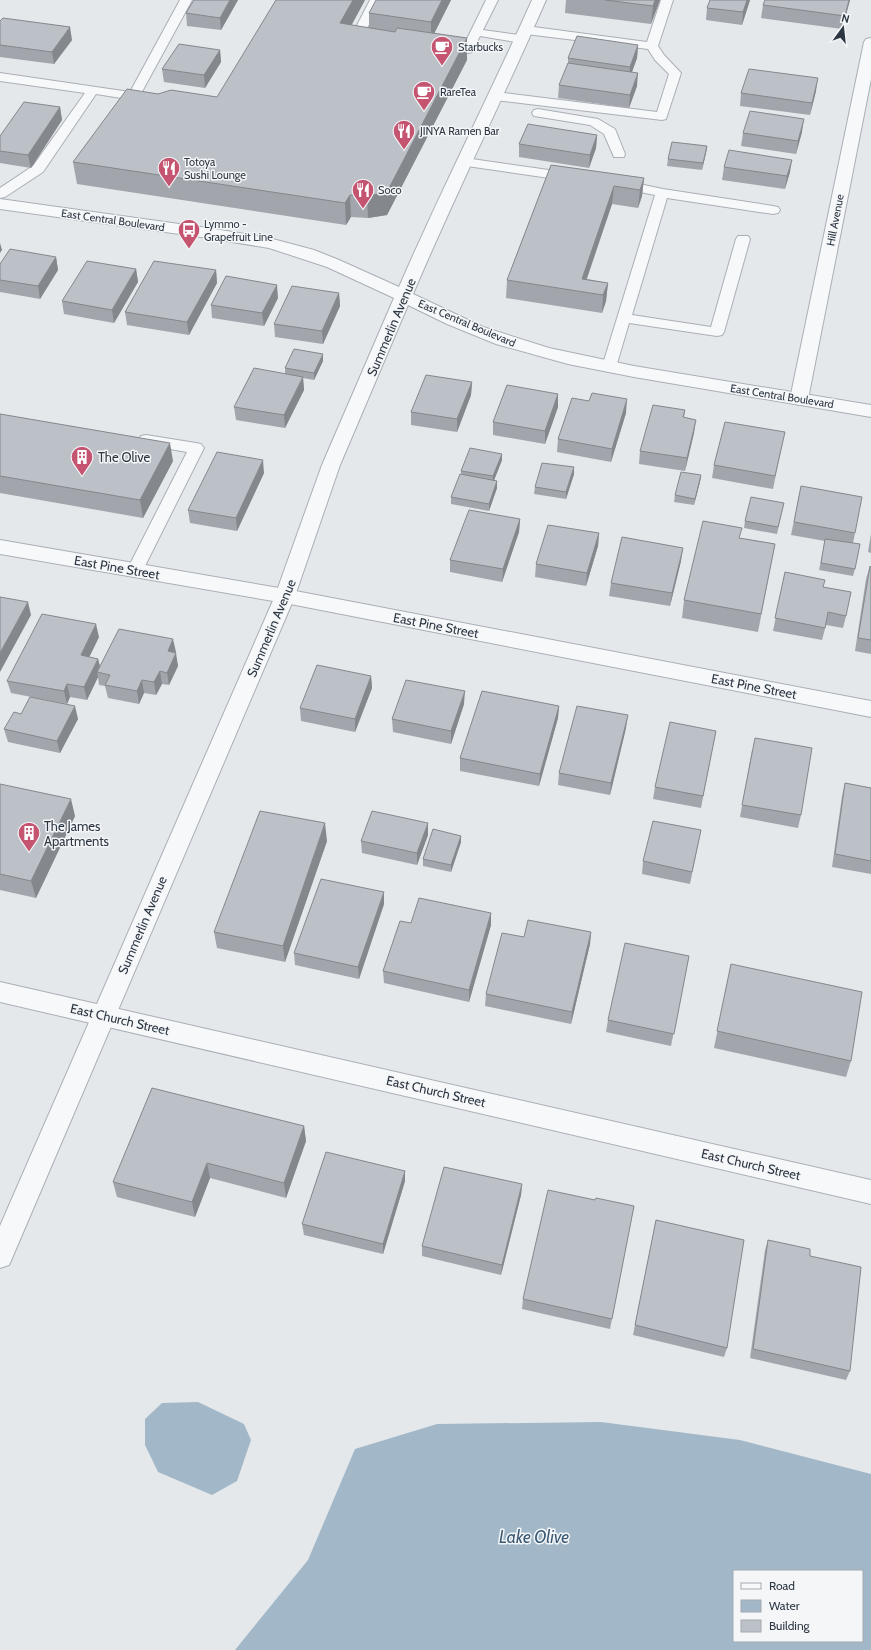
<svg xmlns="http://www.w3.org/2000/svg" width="871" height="1650" font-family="Cabin,sans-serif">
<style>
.water{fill:#a2b8c8;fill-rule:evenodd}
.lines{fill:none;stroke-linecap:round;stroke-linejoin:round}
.service-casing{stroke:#a9afb5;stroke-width:2}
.minor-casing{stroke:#a9afb5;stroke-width:2}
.tertiary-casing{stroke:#a9afb5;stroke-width:2}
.service{fill:#f7f8fa;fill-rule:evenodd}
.minor{fill:#f7f8fa;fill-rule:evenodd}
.tertiary{fill:#f7f8fa;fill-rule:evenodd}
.wall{fill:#a2a6ac}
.shaded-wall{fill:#84878c}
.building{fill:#bcc1c8;stroke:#84878c}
.labels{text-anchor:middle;stroke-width:3;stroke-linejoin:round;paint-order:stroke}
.far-poi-label{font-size:11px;fill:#2d3743;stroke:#f4f6f8;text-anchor:start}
.far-street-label{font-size:11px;fill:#2d3743;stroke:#f4f6f8}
.street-label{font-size:13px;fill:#2d3743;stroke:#f4f6f8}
.poi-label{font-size:13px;fill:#2d3743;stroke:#f4f6f8;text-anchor:start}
.near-water-label{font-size:17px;font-style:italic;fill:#3a5974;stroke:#f4f6f8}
</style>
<rect width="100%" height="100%" fill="#e4e8eb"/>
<path class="water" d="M198,1402L244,1424L251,1440L237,1481L212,1495L158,1472L145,1445V1419L162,1403Z
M601,1422L740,1440L871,1474V1650H235L308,1560L355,1449L437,1424ZM734,1571H862V1641H734Z"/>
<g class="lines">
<g class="service-casing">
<path id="service" d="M180,0H192L138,99L134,100L96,94L43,172L5,197L0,198V188L33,166L85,93L0,81V73L130,92Z
M370,0H382L365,32L378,34L380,37L378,40L374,41L354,38L352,35Z
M486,0H498L483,30L526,36L528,39L526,42L522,43L480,36L472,52L468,53L439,49L437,46L439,43L443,42L464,45Z
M661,0H673L658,46L664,55L681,73L666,119L662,120L495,100L491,99L489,96L491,93L495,92L657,112L669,74L655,60L648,49L526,34L522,33L520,30L522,27L526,26L647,42Z
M538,109L598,119L615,129L625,154L624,157H614L604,134L590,125L534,116L532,113L534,110Z
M465,158L570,173L575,174L577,177L575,180L570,181L460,165L459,162L460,159Z
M620,180L663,189L773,206L778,207L780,210L778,213L773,214L667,198L632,315L711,327L736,239L738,236H748L750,239L724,332L722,335L717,336L629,323L616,367L614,370L609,372L604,370L602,367L655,195L615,187L613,184L615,181Z
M146,435L196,443L201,444L204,448L141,574L135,576L129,574L127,570L187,452L141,444L138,440L141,436Z"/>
</g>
<g class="minor-casing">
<path id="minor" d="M871,38V79L808,399L805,403L799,405L793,403L790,399L864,42L866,39Z
M0,540L285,589L871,701V717L285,603L0,554Z
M0,982L871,1180V1204L0,1002Z"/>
</g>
<g class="tertiary-casing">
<path id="tertiary" d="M532,0H546C503,99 455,195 413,294L483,327L549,348L634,366L871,405V417L634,377L568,364L496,344L447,324L408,305L340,465L295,596L13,1256L9,1265L0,1268V1226L275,596L322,465L394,298L327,267L269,248L208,238L0,209V199L208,228L269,238L314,250L339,260L399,287C441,190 489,96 532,0Z"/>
</g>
<use href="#service" class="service"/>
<use href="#minor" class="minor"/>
<use href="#tertiary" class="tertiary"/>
</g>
<path class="wall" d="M238,0L221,30L187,26L186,13Z
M365,0L351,25L369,28V13L451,0L434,33L467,38V60L387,215L368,218L351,217L346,225L77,184L73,162L158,94L217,97Z
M566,0H660L651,24L565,13Z
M750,0L742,25L706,20L707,8Z
M850,0L842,29L761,18L763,5Z
M0,21L72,40L54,64L0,57Z
M638,45L637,58L632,72L637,86L629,108L558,98L559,85L568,65V58Z
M220,50L221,62L205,88L164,82L162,69Z
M816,91L810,115L740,106L741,93Z
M60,107L62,120L31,168L0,163V136Z
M802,132L796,154L741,146L743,133Z
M597,135L596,148L589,168L519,157V144Z
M707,146L706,153L702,170L667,166L668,159Z
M551,165L644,178L642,196L638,208L612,204L587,279L608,283L606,301L602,313L506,298L507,280Z
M724,167L790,172L785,189L722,180Z
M56,257L58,270L40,299L0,292V264Z
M136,269L138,282L114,323L64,314L62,301Z
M216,270L217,283L189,335L127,325L125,312Z
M339,293L340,306L323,344L275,337L274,324Z
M278,298L264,326L212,318L211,305Z
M323,361L314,380L303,378L304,390L285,428L236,420L234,407L285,374V368Z
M472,382L471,395L457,432L411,425V412Z
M558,394V407L545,444L493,435V422Z
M685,410L684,418L694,433L685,471L639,464L640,451Z
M626,413L611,462L557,452L558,439Z
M0,414L173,461L143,518L0,493Z
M782,445L773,489L712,478L714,465Z
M502,454V460L494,480L497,481V488L489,511L451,504V497L461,475V471Z
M264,473L237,531L190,523L188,510Z
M574,474L566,499L534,494L535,487Z
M701,475L700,482L694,505L674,502L675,495Z
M801,486L855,533L853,543L855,569L853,576L819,570L825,541L791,535Z
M784,503L777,534L744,528L745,521Z
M520,519L519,532L502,582L450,572V560Z
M599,533L598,546L586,586L535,577L536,564Z
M871,534V553L868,552Z
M740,538L775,544L758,632L682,618L684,600Z
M681,561L670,606L609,596L611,583Z
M870,566L871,567V654L855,651L866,579Z
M785,572L846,616L843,628L826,625L822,640L773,631Z
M99,637L89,657L98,659L100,666L176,652L175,653L178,666L169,685L162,684L156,695L144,693L139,704L108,698L105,686L99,685L98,677L87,700L70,697L67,704L11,693L7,681Z
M371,676L372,688L355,732L301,721L300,708Z
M464,704L451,744L393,732L392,719Z
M559,706L558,718L539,786L460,771V758Z
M21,714L78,719L60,753L8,742L4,729Z
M626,728L610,795L558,785L559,773Z
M716,731L701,808L653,799L655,787Z
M752,750L801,815L798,828L740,817Z
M845,783L871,788V874L832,867L842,796Z
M0,784L75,816L36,898L0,890Z
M701,830L690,884L642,874L643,861Z
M428,835L417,865L362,853L361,841Z
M461,836V842L451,872L423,866V859Z
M327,841L285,962L217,948L214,932Z
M384,892V904L359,979L295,965L294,953Z
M491,913V925L469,1002L384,983L383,971L411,923Z
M591,932L590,944L571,1024L485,1006L486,994L524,937Z
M689,956L671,1046L606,1032L608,1020Z
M731,964L851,1061L846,1077L714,1048Z
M304,1126L306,1141L286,1198L210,1178L195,1217L117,1197L113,1182Z
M405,1181L383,1254L304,1235L302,1224Z
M522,1184L521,1195L501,1275L422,1256V1246Z
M595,1200L634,1206L610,1329L522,1309L523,1299Z
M656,1220L727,1348L724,1357L633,1335Z
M768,1240L810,1256L850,1371L846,1380L750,1358L765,1250Z"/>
<path class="shaded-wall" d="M230,0H238L221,30L220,18Z
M353,0H365L341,45L340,23Z
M442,0H451L431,40V22Z
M655,0H660L651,24L653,6Z
M747,0H750L742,25L743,12Z
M849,0H850L842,29L845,16Z
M70,27L72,40L54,64L52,52Z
M467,38V60L387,215L368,218L367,196Z
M638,45L637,58L629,80L630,67Z
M220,50L221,62L205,88L204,75Z
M638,73L637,86L629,108L630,95Z
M818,78L816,91L810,115L812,103Z
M60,107L62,120L31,168L28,155Z
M804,119L802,132L796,154L798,141Z
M597,135L596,148L589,168L590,155Z
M707,146L706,153L702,170L703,163Z
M792,160L790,172L785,189L787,176Z
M644,178L642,196L638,208L640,190Z
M614,186L612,204L582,292V279Z
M350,195L351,217L346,225L345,203Z
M0,243L2,250L0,253Z
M56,257L58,270L40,299L38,286Z
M136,269L138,282L114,323L112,310Z
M216,270L217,283L189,335L187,322Z
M608,283L606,301L602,313L603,295Z
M277,285L278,298L264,326L262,313Z
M339,293L340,306L323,344L322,331Z
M323,354V361L314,380V373Z
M303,377L304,390L285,428L284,415Z
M472,382L471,395L457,432V419Z
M558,394V407L545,444V431Z
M627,399L626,413L611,462L612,449Z
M696,420L694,433L685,471L687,458Z
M170,443L173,461L143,518L140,500Z
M502,454V460L493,483V476Z
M263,460L264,473L237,531L236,518Z
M574,467V474L566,499V492Z
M701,475L700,482L694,505L695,499Z
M497,481V488L489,511V504Z
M520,519L519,532L502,582L503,569Z
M599,533L598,546L586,586L587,573Z
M683,548L681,561L670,606L672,593Z
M28,602L31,615L0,672V653Z
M96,624L99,637L84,668L81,655Z
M173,639L176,652L170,664L168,651Z
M176,653L178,666L169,685L167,673Z
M98,659L101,671L97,672L98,677L87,700L84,687Z
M160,671L162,684L156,695L154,682Z
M371,676L372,688L355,732V719Z
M142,680L144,693L139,704L137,691Z
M67,684L70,697L67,704L64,691Z
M465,691L464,704L451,744V731Z
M75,706L78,719L60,753L57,741Z
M559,706L558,718L539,786L540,774Z
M628,715L626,728L610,795L611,783Z
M71,799L75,816L36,898L31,881Z
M325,823L327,841L285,962L283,946Z
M428,823V835L417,865V853Z
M461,836V842L451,872V865Z
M384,892V904L359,979L358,967Z
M491,913V925L469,1002V990Z
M591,932L590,944L571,1024L572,1012Z
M304,1126L306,1141L286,1198L284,1183Z
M207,1163L210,1178L195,1217L192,1202Z
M405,1171V1181L383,1254V1244Z
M522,1184L521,1195L501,1275L502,1265Z"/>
<path class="building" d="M194,0H230L220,18L186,13Z
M276,0H353L340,23L395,32L397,28L467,38L387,192L367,196L350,195L345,203L73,162L127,89L158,94L171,90L217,97Z
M376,0H442L431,22L369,13Z
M605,0H655L653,6Z
M710,0H747L743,12L707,8Z
M765,0H849L845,16L763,5Z
M3,18L70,27L52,52L0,45V21Z
M577,36L638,45L630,67L568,58Z
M179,44L220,50L204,75L162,69Z
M568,63L638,73L630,95L559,85Z
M749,69L818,78L812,103L741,93Z
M24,102L60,107L28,155L0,151V136Z
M750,111L804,119L798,141L743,133Z
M528,124L597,135L590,155L519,144Z
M672,142L707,146L703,163L668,159Z
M729,150L792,160L787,176L724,167Z
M551,165L644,178L640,190L614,186L582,279L608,283L603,295L507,280Z
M10,249L56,257L38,286L0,280V264Z
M87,261L136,269L112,310L62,301Z
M154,261L216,270L187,322L125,312Z
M226,276L277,285L262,313L211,305Z
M292,286L339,293L322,331L274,324Z
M294,349L323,354L314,373L285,368Z
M254,368L303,377L284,415L234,407Z
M426,375L472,382L457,419L411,412Z
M507,385L558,394L545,431L493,422Z
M592,393L627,399L612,449L558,439L572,398L589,401Z
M653,405L685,410L683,417L696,420L687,458L640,451Z
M0,414L170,443L140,500L0,476Z
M725,422L785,432L775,476L714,465Z
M470,448L502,454L493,476L461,471Z
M217,452L263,460L236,518L188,510Z
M542,463L574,467L566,492L535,487Z
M681,472L701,475L695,499L675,495Z
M460,474L497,481L489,504L451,497Z
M801,486L862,497L855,533L794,522Z
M751,497L784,503L778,527L745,521Z
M469,510L520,519L503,569L450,560Z
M703,521L742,528L739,538L775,544L761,614L684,600Z
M548,525L599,533L587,573L536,564Z
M622,537L683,548L672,593L611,583Z
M825,539L860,544L855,569L821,563Z
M870,566L871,567V640L858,638Z
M785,572L825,580L823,587L851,592L846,616L828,612L825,628L775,618Z
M0,597L28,602L0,653Z
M42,614L96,624L81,655L98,659L84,687L67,684L64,691L7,681Z
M119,629L173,639L168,651L176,653L167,673L160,671L154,682L142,680L137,691L105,685L110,675L97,672Z
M317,665L371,676L355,719L300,708Z
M406,680L465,691L451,731L392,719Z
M482,691L559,706L540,774L460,758Z
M30,697L75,706L57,741L4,729L14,712L21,714Z
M577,706L628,715L611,783L559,773Z
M670,722L716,731L703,796L655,787Z
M755,738L812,748L801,815L742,805Z
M845,783L871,788V861L835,854Z
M0,784L71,799L31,881L0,874Z
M260,811L325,823L283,946L214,932Z
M372,811L428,823L417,853L361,841Z
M653,821L701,830L692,872L643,861Z
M433,829L461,836L451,865L423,859Z
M321,879L384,892L358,967L294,953Z
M419,898L491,913L469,990L383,971L400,921L411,923Z
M528,920L591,932L572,1012L486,994L502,933L524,937Z
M625,943L689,956L674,1034L608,1020Z
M731,964L862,992L851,1061L717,1031Z
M152,1088L304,1126L284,1183L207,1163L192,1202L113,1182Z
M326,1152L405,1171L383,1244L302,1224Z
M444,1167L522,1184L502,1265L422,1246Z
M548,1190L595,1200L596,1198L634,1206L612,1319L523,1299Z
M656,1220L744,1240L727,1348L635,1325Z
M768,1240L810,1249V1256L861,1267L850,1371L753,1349Z"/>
<defs>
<g id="cafe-pin" transform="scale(1.15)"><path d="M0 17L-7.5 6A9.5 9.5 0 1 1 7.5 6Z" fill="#c55470" stroke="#f4f6f8"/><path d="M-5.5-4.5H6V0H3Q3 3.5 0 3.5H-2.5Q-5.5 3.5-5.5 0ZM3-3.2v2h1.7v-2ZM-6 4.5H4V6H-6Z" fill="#fff"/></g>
<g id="restaurant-pin" transform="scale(1.15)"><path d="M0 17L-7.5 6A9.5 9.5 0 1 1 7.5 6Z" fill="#c55470" stroke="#f4f6f8"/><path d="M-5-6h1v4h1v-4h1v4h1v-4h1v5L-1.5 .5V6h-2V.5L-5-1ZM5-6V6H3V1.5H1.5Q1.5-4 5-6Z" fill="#fff"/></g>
<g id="bus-pin" transform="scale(1.15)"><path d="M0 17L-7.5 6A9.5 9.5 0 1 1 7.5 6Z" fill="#c55470" stroke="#f4f6f8"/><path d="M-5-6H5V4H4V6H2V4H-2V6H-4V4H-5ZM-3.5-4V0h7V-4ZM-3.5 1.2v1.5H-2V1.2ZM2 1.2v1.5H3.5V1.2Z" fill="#fff"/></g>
<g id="building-pin" transform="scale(1.15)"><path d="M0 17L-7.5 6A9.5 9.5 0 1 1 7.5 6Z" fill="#c55470" stroke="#f4f6f8"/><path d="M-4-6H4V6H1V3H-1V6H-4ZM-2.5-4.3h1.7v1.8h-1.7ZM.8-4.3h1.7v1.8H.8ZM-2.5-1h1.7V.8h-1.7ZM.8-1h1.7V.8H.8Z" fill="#fff"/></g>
</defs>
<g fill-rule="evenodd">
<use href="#cafe-pin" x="442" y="47"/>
<use href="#cafe-pin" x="424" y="92"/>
<use href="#restaurant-pin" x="404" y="131"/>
<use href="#restaurant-pin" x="169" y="168"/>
<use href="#restaurant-pin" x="363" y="190"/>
<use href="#bus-pin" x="189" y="230"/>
<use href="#building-pin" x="82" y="457"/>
<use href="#building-pin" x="29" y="833"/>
</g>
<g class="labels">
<g class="far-poi-label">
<text x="458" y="51">Starbucks</text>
<text x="440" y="96">RareTea</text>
<text x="420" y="135">JINYA Ramen Bar</text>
<text x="184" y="166">Totoya<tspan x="184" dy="13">Sushi Lounge</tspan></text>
<text x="378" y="194">Soco</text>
<text x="204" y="228">Lymmo -<tspan x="204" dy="13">Grapefruit Line</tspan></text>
</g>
<g class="far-street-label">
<text transform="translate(113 220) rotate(8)" y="4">East Central Boulevard</text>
<text transform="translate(835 220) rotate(-79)" y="4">Hill Avenue</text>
<text transform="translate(467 323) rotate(23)" y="4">East Central Boulevard</text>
<text transform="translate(782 396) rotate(9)" y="4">East Central Boulevard</text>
</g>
<g class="street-label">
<text transform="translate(391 327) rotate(-67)" y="5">Summerlin Avenue</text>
<text transform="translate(117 567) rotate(10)" y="5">East Pine Street</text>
<text transform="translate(436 625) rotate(11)" y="5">East Pine Street</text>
<text transform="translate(271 628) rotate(-67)" y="5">Summerlin Avenue</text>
<text transform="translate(754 686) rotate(11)" y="5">East Pine Street</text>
<text transform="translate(142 925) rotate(-67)" y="5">Summerlin Avenue</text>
<text transform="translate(120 1019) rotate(13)" y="5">East Church Street</text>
<text transform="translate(436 1091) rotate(13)" y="5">East Church Street</text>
<text transform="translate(751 1164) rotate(13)" y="5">East Church Street</text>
</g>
<g class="poi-label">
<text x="98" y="462">The Olive</text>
<text x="44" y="831">The James<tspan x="44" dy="15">Apartments</tspan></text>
</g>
<g class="near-water-label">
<text x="534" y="1543">Lake Olive</text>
</g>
</g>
<rect x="733" y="1570" width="130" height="72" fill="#f4f6f8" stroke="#a4aab0"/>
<rect x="741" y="1583" width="20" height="6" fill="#f7f8fa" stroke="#a4aab0"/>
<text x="769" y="1590" font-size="12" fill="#2d3743">Road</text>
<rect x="741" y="1600" width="20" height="12" fill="#a2b8c8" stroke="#a4aab0"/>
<text x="769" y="1610" font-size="12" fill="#2d3743">Water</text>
<rect x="741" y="1620" width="20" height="12" fill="#bcc1c8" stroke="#a4aab0"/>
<text x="769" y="1630" font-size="12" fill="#2d3743">Building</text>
<g transform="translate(843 28) rotate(15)" stroke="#f4f6f8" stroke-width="3" paint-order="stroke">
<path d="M0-3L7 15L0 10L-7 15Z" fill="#2d3743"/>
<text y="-6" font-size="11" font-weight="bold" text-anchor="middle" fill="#2d3743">N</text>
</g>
</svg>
